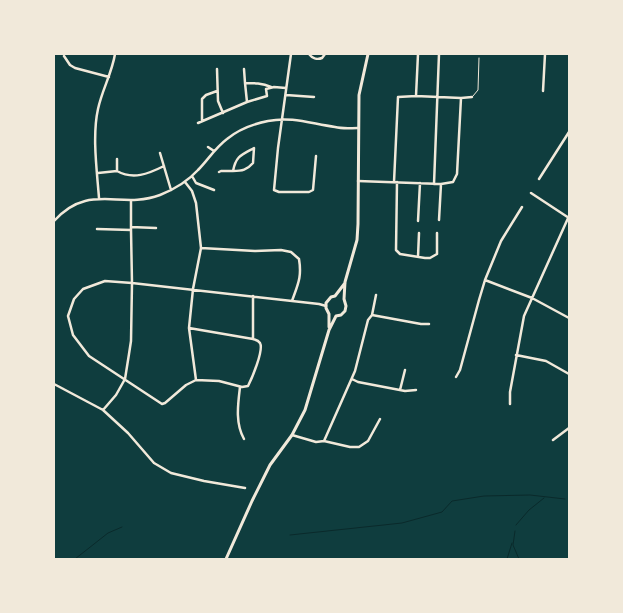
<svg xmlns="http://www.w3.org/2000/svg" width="623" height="613" font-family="Figtree,sans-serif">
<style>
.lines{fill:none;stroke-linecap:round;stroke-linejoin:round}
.stream{stroke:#0a2a2b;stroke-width:1}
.service{stroke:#f1e9da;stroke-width:1}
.minor{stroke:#f1e9da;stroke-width:2.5}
.secondary{stroke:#f1e9da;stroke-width:3}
</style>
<rect width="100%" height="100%" fill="#0f3d3e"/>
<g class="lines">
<path class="stream" d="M516,525L529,510L544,498
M515,531L513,545L519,559
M290,535L402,523L442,512L452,501L484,496L530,495L565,499
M75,559L108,533L122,527
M507,559L512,543"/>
<path class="service" d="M473,96L478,90L479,58"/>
<path class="minor" d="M291,54L278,148L274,190L279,192H309L313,190L316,156
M309,54C312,58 317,60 322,58L325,54
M64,56L70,65L75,68L109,77
M217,69L218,101L223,113
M244,69L245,83C254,83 262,83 271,87
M245,83L247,102L267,96L266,89L274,87L286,88
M543,91L545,54
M286,95L314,97
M416,96L418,54
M202,121V99L206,95L217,91
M198,123L247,102
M208,147L214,151
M160,153L171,190
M117,159V171C133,180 148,174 164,166
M219,172L221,171H233C236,156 241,155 254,148L253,163C247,170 242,171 233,171
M98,173L117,171
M192,176L196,183L214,190
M539,179L569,132
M358,181L441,184L453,182L457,174L461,98
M185,182L192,191L196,203L201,248L193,289L189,328L196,380
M394,182L398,97L416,96L461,98L472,97
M397,182L396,250L400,254L425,258H430L437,254V233
M434,184L439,54
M531,193L569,218
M99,198C97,171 92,136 98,109C102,90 112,73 115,54
M439,220L441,184
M54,221C89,182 120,210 160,195C175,189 188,181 198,170C208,160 215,148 227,139C238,130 253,124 268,121C292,116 312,124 335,127C343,129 350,128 358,128
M418,221L420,183
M131,227L156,228
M97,229L131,230
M201,248L255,251L281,250L291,252L299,259C302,277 298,284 292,301
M418,257L419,233
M485,280L501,241L522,207
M372,315L376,295
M189,328L253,339C256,340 258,340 260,343C264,350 252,378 248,386L242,387L219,381L196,380L186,385L165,403L162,404L89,356L73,335L68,316L74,299L83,289L105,281L132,283L292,301L319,304L326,306
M253,339V296
M516,355L546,361L569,374
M456,377L460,370L479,300L485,280L532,298L569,318
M352,379L358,382L405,391L416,390
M54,384L103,410L128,433L154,463L171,473L204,481L245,488
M240,387C238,404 235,423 244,439
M400,390L405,370
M510,404V392L524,316L569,216
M103,410L116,395L125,379L129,354L131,341L132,283L131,230V200
M292,435L316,442L324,441L350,447H359L368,441L380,419
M553,440L569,428
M324,441L355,371L368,320L372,315L421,324H429"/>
<path class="secondary" d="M329,327V314L326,308V303L331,297L335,296L345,283
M226,559L252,501L270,465L292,435L305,410L329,330L336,316L341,315L345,311L346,306L344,299L345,282L357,240L358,224L359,95L368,54"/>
</g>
<rect width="623" height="613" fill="none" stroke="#f1e9da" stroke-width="110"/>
</svg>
